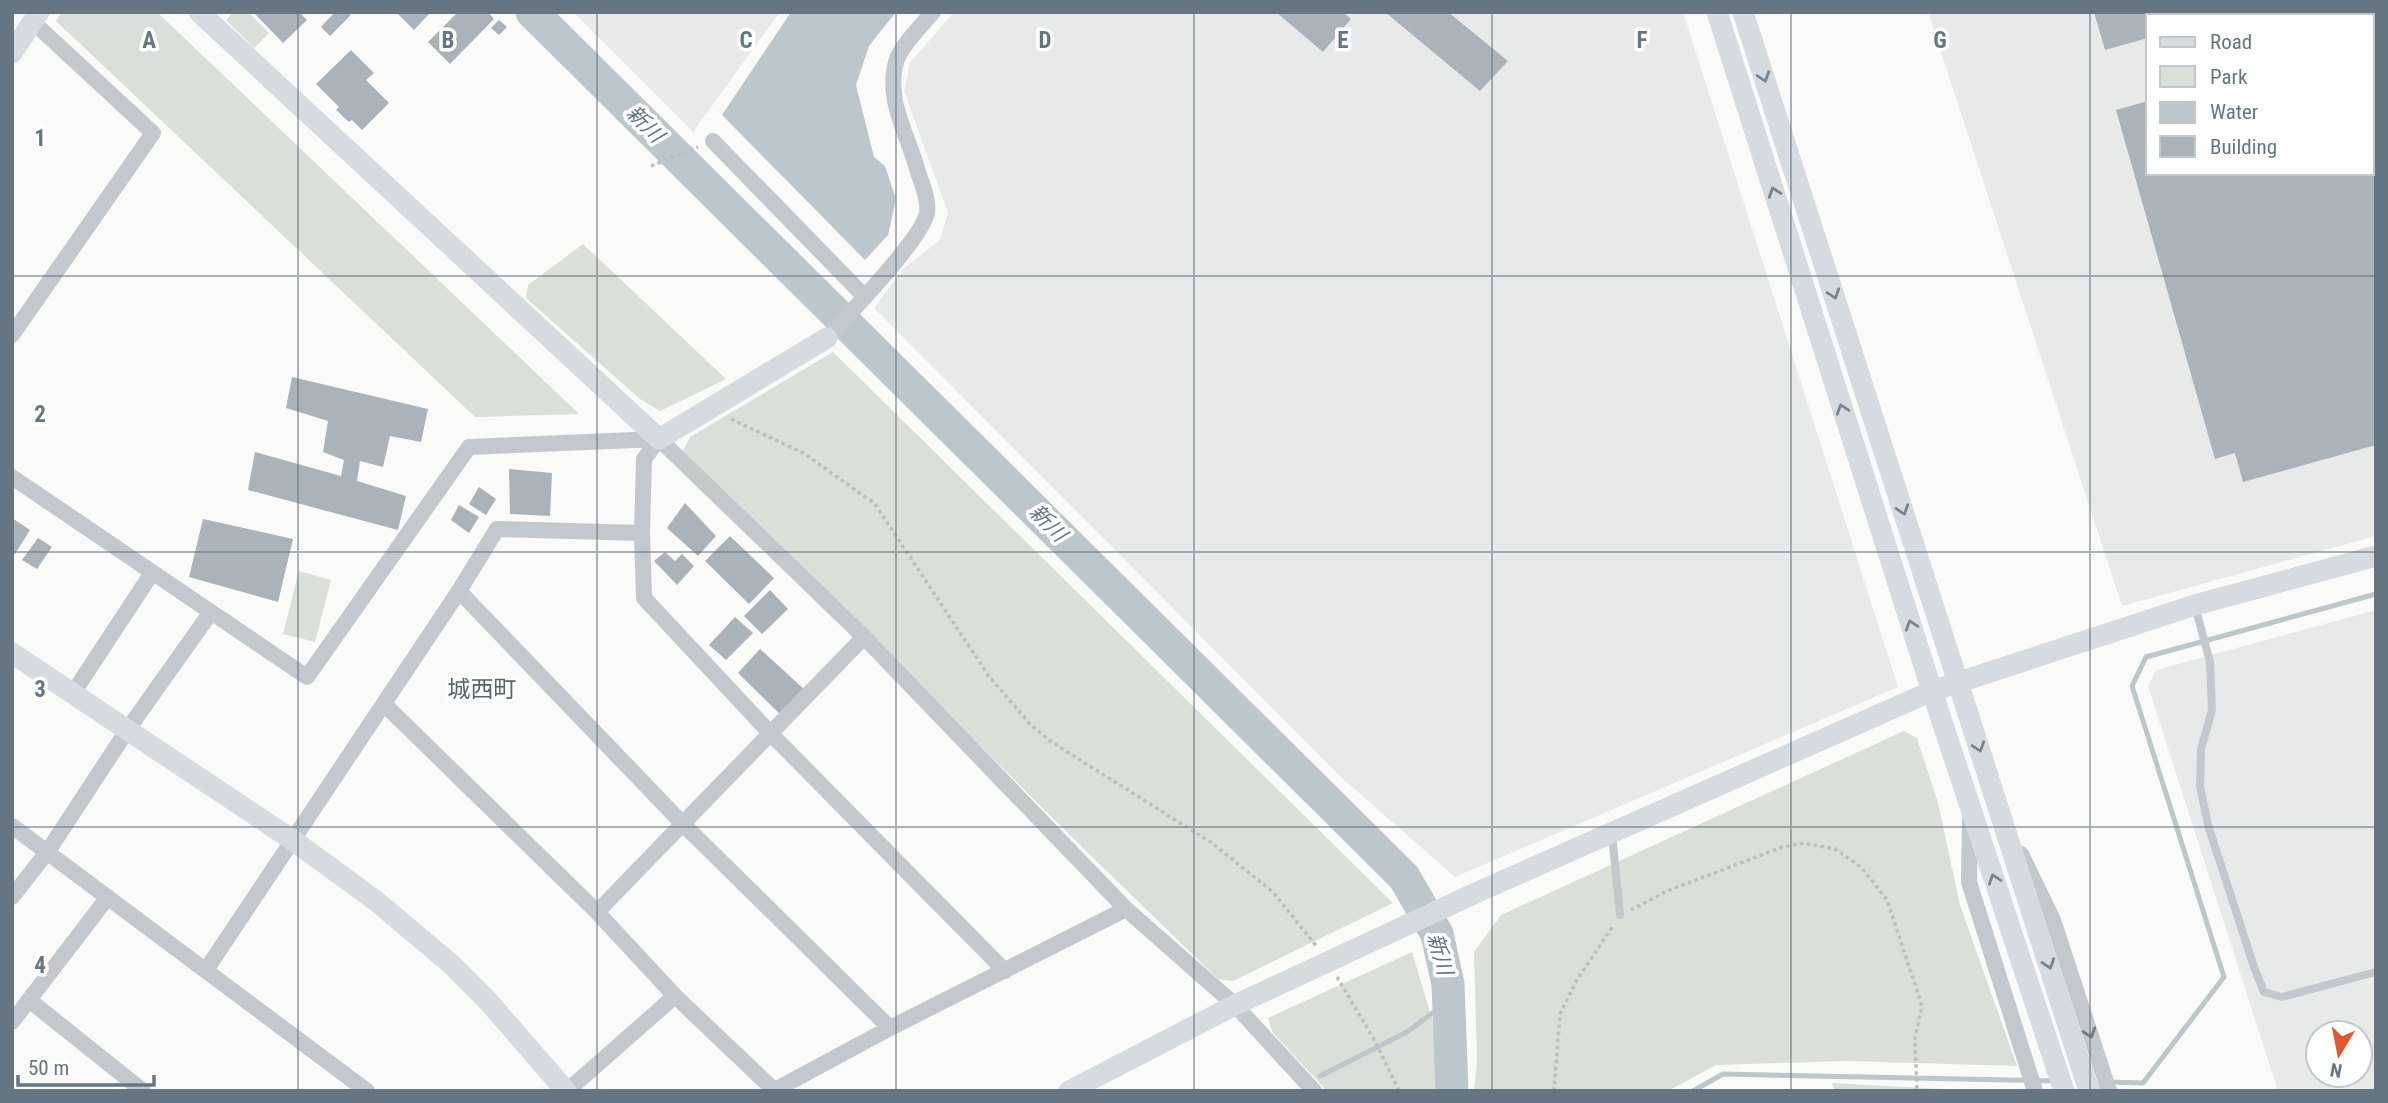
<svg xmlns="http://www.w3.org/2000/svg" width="2388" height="1103" font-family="'Roboto Condensed','Noto Sans JP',sans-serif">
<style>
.built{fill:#e8e9e9;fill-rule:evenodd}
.green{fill:#dadfd7}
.water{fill:#bbc7cb}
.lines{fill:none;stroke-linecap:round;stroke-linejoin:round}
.stream{stroke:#bbc7cb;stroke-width:5}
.river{stroke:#bbc7cb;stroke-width:33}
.building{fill:#aab3b9}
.path{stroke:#bbbfc2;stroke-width:3.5;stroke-dasharray:3.5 3.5;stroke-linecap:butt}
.lane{stroke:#c3c8cc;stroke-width:8}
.street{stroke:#c3c8cc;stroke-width:16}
.secondary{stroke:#d6dbdf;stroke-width:21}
.oneway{stroke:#768591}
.oneway2{stroke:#6a7a87}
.grid{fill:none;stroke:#657683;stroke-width:2;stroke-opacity:0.55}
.labels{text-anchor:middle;stroke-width:7;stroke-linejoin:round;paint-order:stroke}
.water-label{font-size:21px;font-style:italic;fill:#60757c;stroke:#fff}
.quarter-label{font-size:23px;fill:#57646e;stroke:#fff}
.grid-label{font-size:23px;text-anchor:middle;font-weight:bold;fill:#657683;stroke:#fff;stroke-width:7;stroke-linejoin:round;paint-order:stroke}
</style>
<rect width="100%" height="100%" fill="#fafaf8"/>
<path class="built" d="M573,12H780L693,132Z
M954,12H1683L1898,687L1455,877L1342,778L874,308L903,269L940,240L948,213L904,91L910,63Z
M1928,12H2376V536L2122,606ZM2148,16H2372V173H2148Z
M2376,610V1091H2278L2148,686L2156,670ZM2318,1033H2360V1075H2318Z"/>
<path class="green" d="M62,12H157L579,414L475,417L56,21Z
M234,12H248L269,33L254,48L226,20Z
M583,244L726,379L660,411L640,399L526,298L528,285Z
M833,352L1393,903L1233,981L1218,979L1083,848L683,451L690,437Z
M299,571L331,580L315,642L283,634Z
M1904,731L1917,738L1938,803L1960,905L2017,1066L1847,1061L1716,1065L1668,1091H1474L1477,1062L1474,952L1501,915Z
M1412,952L1436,1032L1441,1091H1327L1273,1033L1268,1018Z
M1832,1083L1980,1091H1834Z"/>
<path class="water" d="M791,12H896L869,46L856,85L874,157L885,166L896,199L888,235L865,260L722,115Z"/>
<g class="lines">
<path class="stream" d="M1320,1076L1407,1032L1449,1001
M2108,1082L2143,1083L2224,977L2132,686L2146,657L2376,594
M1693,1091L1723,1074L2056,1081"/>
<path class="river" d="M532,12L1404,877L1437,934L1448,984L1452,1091"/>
</g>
<path class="building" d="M253,12H299L307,20L283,43Z
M335,12H347L351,15L330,36L321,27Z
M396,12H431L414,30Z
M458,12H488L494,19L450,64L428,42Z
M1276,12H1343L1351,19L1323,52Z
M1385,12H1448L1508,61L1480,91Z
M2094,12H2160L2161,16H2148V38L2105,50Z
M2179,12H2242V13L2233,16H2180Z
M499,20L507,27L499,35L491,28Z
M2376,38V445L2243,482L2235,453L2215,459L2116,110L2148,101V173H2372V39Z
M351,50L374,73L366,80L389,103L362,130L352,120L349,122L336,110L339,107L316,84Z
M292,377L428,409L421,442L390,436L383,467L360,461L357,481L406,496L398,530L248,490L255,452L341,476L344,460L323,452L328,421L286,408Z
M509,469L552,473L550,516L510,514Z
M479,487L496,499L486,515L469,504Z
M685,503L716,536L698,556L667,528Z
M459,505L479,517L469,533L451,520Z
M12,518L30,530L15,554L12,552Z
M203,519L293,539L278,602L189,577Z
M730,536L774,578L749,604L705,561Z
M38,538L52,547L37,569L22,560Z
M665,552L675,561L682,554L694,566L677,585L654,561Z
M770,590L788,609L762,634L744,616Z
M735,617L753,633L726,660L709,645Z
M760,649L806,691L782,716L738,673Z"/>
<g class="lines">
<path class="path" d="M651,166L698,147
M731,419L805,454L875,504L988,675L1030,724L1050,741L1212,843L1273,892L1317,947
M1631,910L1667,891L1782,847L1804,843L1835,849L1862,868L1887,900L1922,1006L1915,1038L1917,1091
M1337,977L1376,1043L1399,1091
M1554,1091L1560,1014L1577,980L1613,926"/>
<path class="lane" d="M2195,606L2210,662L2212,710L2201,749L2200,786L2208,825L2254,967L2264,992L2282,997L2376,972
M1612,834L1620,915"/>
<path class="street" d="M713,141L865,297
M12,335L153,133L33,22
M827,338C848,315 922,239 927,213C929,200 922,184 918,172C908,134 884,99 897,59C902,45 923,24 933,12
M659,439L644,459L642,533L644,598L771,734L1005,971
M12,477L211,612
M459,591L683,824L890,1028
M73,693L152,573
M384,704L597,912L675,996L775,1091
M1970,818L1969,882L2035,1091
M12,826L367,1091
M2021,854L2053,920L2109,1091
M12,897L48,851L128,729L211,612L307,677L469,447L659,439L864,637L1126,909L1235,1005L1314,1091
M597,912L864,637
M206,970L459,591L497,529L642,533
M29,1000L143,1091
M12,1022L108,897
M775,1090L890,1028L1126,909
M567,1091L675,996"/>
<path class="secondary" d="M199,12L659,439L827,338
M1717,12L1932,691L2064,1091
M1743,12L2089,1091
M12,53L39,12
M12,653L294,841L376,901L451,964L487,1000L566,1091
M1069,1091L1235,1005L1480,891L1932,691L2195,605L2376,556"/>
</g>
<defs><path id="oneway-chevron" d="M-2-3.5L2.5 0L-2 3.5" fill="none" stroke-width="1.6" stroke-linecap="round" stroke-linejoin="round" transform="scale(1.75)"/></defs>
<g class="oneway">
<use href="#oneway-chevron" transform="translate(1764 77) rotate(72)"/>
<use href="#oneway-chevron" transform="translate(1774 192) rotate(-108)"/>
<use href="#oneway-chevron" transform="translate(1834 294) rotate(72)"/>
<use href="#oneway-chevron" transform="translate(1842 409) rotate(-108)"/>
<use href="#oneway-chevron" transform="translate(1903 510) rotate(72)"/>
<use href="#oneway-chevron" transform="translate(1911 625) rotate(-108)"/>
<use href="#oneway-chevron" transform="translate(1979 747) rotate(72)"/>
<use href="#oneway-chevron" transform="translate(1994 879) rotate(-108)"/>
<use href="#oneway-chevron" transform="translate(2049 964) rotate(72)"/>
</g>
<use class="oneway2" href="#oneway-chevron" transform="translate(2090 1033) rotate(72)"/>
<path class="grid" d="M298,12V1091M597,12V1091M896,12V1091M1194,12V1091M1492,12V1091M1791,12V1091M2090,12V1091M12,276H2376M12,552H2376M12,827H2376"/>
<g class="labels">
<g class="water-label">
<text transform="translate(645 124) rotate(45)" y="7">新川</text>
<text transform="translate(1048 523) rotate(45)" y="7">新川</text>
<text transform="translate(1440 954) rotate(74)" y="7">新川</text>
</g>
<g class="quarter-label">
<text x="482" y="697">城西町</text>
</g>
</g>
<g class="grid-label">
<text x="149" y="48">A</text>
<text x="448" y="48">B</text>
<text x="746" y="48">C</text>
<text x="1045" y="48">D</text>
<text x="1343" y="48">E</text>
<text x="1642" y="48">F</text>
<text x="1940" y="48">G</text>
<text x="40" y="146">1</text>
<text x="40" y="422">2</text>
<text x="40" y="697">3</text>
<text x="40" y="973">4</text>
</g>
<rect width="2388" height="1103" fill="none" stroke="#657683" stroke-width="28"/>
<rect x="2146" y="14" width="228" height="161" fill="#ffffff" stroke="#c1c8cd" stroke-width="2"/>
<rect x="2160" y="37" width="35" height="10" fill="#d6dbdf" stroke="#c1c8cd" stroke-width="2"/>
<text x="2210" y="49" font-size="21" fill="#657683">Road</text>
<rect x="2160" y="66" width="35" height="21" fill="#dadfd7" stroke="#c1c8cd" stroke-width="2"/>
<text x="2210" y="84" font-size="21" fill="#657683">Park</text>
<rect x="2160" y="102" width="35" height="21" fill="#bbc7cb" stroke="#c1c8cd" stroke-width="2"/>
<text x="2210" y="119" font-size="21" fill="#657683">Water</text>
<rect x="2160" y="136" width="35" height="21" fill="#aab3b9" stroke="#c1c8cd" stroke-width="2"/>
<text x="2210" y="154" font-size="21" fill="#657683">Building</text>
<g transform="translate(2339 1054) rotate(190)"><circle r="33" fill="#ffffff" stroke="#c1c8cd" stroke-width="2"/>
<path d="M0-5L12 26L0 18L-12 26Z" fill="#e4572e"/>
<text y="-10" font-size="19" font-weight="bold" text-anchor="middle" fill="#657683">N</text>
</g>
<path d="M18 1075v10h136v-10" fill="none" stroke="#657683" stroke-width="3.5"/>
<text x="28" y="1075" font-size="21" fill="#657683" stroke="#ffffff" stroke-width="5" paint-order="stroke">50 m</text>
</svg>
